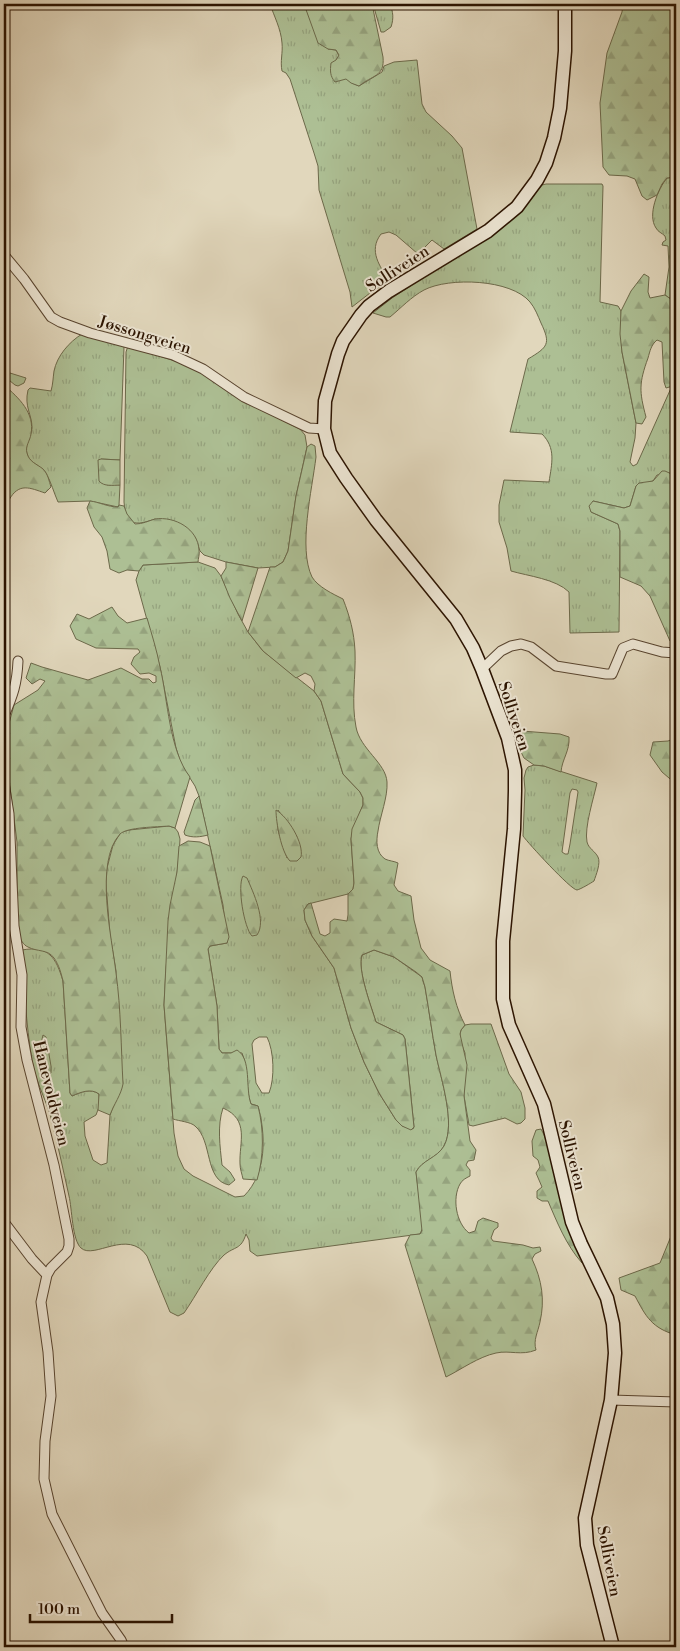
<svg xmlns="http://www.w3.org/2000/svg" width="680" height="1651" font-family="'Libre Bodoni',serif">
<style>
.grass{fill:url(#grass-tufts);stroke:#6c694a;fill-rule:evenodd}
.forest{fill:url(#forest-firs);stroke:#6c694a}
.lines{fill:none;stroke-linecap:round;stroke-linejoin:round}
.street-casing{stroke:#58442f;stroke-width:11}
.secondary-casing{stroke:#2b1300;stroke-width:15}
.street{stroke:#ece5d3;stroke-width:9}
.secondary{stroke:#ece5d3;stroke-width:12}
.labels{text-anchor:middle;stroke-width:4;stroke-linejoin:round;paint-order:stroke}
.street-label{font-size:16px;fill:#2b1300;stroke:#ece5d3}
</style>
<defs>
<pattern id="grass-tufts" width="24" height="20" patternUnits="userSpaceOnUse" patternTransform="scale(1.25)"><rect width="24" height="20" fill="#adbf94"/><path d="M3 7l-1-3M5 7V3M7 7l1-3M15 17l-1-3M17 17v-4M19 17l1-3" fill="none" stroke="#95a37e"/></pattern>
<pattern id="forest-firs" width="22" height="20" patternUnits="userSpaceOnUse" patternTransform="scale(1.25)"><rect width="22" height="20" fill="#adbf94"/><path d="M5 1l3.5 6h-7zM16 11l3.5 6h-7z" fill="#95a37e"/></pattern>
</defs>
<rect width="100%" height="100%" fill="#e1d7bc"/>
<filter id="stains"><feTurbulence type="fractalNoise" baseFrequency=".004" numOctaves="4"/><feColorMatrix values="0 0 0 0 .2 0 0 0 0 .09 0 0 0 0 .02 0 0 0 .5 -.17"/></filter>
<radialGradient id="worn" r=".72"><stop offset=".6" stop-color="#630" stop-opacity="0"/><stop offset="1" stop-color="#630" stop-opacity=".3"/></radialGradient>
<path class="grass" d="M270,4H304L311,21L328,49L336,50L339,56L336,60C343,73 344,81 359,86L382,72L384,66L394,62L417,60L422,104L426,112L452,136L462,148L477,229L444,249L432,240L418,254L396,235L389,232L381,234C368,251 380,266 389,281L370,293L352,307L350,292L319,190L318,166L314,153L290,79L286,73L282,71C280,61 283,53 282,43C281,29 274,16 270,4Z
M373,4H390C393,12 394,18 391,27L384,32H381Z
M676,177V310L675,302L665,295L669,267L668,246L662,245L663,242L666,240L665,236C662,233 658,232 656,228C647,215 658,189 667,178Z
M546,184H602L603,186L600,302L618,306L621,311L622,352L636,423L635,438L630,462L633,466L637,464L676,377V476L672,474L657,475L653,481L636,486L630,506L624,508L593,501L591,512L618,524L620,531L619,632L570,633L569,592C556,579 528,576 511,571L507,548L499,522V505L504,480L549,482C552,463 556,448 542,434L510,432L528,359C548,347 551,344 541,323C538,316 535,308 530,302C511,279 449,277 424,290C411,297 401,308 390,317H386L373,313L392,298L506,224L524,207L542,185Z
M82,334L123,345L124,347L120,460L101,459L107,485H120L119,505L118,507L90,501L58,502C54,493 51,482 46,473C41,465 30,464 27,454C24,446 31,437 32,428C32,414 24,407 28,390L30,388L51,391C53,384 53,378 54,371C57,356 69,342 82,334Z
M128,346L181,363L203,374L247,403L300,429L305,435L307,447L296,496L288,551L283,562L275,567L258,568L226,562L204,555L200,551L195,537L155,519C135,526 126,526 124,502L126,352Z
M198,562L215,568L221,576L238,614L248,632L263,651L314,691L321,701L343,774L360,792L363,798V805L353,829L351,839L354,883L353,889L348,894L308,904L304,910L305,920L312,936L334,968L351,1028L364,1062L379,1093L396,1120L402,1126L413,1129L414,1127L405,1039L403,1035L376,1022C371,1006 357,969 362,955L374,950L394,957L422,977L425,987C429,1010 432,1033 436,1055C441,1079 456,1124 444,1146C438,1158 422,1160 416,1172L423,1227L420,1234L257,1256L250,1251L249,1240L246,1234C241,1250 235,1246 224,1255C210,1268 196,1296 184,1313L178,1316L170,1312L147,1256C128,1228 94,1260 81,1248C72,1240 72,1208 69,1196C63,1169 57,1141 50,1114C44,1096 35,1079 32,1060C26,1024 24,986 22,950C49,945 56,958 63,981L70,1093L72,1096C81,1092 91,1088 99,1094V1107L96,1115L84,1122L85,1136L93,1160L101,1165L107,1163L110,1115L114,1104L116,971L110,935L106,884L107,868L113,845L121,832L129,830L169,826L175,828L178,832L180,839L179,856L166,968L164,1005L174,1133L178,1156L184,1169L193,1176L235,1197L244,1196C267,1173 266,1135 258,1106L251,1104C245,1089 249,1070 242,1053H222L219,1049L217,1006L208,949L210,946L227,943L223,905L199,796L195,786L181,764L176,748L160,667L136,580L139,571L143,565ZM278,810L297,837L287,858L278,830ZM259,1037H267C274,1051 275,1078 269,1093H262L256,1083L252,1044L254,1040Z
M534,765L544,766L597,783C594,797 584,828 587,842C589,849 595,851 598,857C601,863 596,875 594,881C591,883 581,889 577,890C571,890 528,843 523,836L525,790L524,778L526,770L528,767ZM572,789L577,790L578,792L570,844L568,854H565L562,852L570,793Z
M471,1024H491L509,1074L521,1092L525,1108V1119L521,1123L517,1124L505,1118L473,1126L469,1125L464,1096L465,1053L461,1043L460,1034L461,1030L465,1025Z"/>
<path class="forest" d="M304,4H372L383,57C385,77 372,75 359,86L351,83L346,79L335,82C330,76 330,71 331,63L336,60L339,55L336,50L328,49L318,43Z
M623,4H676V177L667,178L662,184L657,195L647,200L642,196L635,179L627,176L609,175L603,167L600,103L607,53L622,12Z
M644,274L649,277L648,292L650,298L665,295L675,302L676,377L673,386L666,388L664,382L662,342L657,340C651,345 650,351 648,358C639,383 639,391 646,417L642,424L636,423L622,352L620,334L621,311L631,291Z
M4,368L10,373L26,378L24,383L18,386L15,385L4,376Z
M4,385C19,398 35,413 31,434C30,441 25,446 27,453C29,462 37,464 43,469C48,474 49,481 51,487L45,493C30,488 19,482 9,500C6,504 6,511 4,515Z
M311,444L315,446L316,457C312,490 298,548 312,577C318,587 333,594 343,599C350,617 354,632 355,651C356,676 351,702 356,727C360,749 386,763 387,782C388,797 380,816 378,831C376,841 376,853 385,859C389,861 394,861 398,863L394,885L398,891L411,896L414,920L421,948L430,960L450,971C452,990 456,1008 465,1025L461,1030L460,1034L467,1065L464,1096L470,1141L476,1150L474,1160L468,1161L466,1165L470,1170V1176C466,1178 462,1180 460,1184C452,1198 456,1223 469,1233L475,1231L478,1221L483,1218L498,1223V1227L494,1230L491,1238L493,1241L523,1245L533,1248L540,1247L541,1251L535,1254L532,1259C542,1280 545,1300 540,1322C538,1332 533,1340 536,1350C521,1356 510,1350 496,1353C478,1357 462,1369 446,1377L405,1245L410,1235L420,1234L422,1231L416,1172C422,1160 437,1158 444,1146C456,1124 441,1079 436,1055C432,1033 429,1010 425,987L422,977L416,972L394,957L374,950L362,955C357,969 371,1006 376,1022L403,1035L405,1039L414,1127L411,1130L402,1126L396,1120L379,1093L364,1062L351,1028L334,968L312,936L305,920L304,910L308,904L311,903L320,934L325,936L330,933V922L334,919L347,921L348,915V894L353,889L354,883L351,839L352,829L363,805V798L360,792L343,774L321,701L314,691L315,684L311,676L305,673L296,678L263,651L248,632L270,567H275L283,562L288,551L296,496L306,452L307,447Z
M101,459L120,460V485C113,485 104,487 99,481L98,460Z
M662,471H665L676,476V645L670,641L650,596L641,586L620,577V531L618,524L591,512L589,506L593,501L624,508L630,506L636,486L639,483L653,481Z
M90,501C99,502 108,507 118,507L119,505L124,506L127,514L135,524C143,524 148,521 155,519C175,516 198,529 199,550C200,554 198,559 198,562L143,565L139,571L127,570L119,573L110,569L107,551L102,537L94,527L87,508Z
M226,562L258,568L242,621L230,598L221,576L226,568Z
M112,607L118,616L127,623L147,618C152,635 157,651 160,667C168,700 169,750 190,777L175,828L169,826C158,827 127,827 120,834C94,862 112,938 116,973C121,1009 121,1047 123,1084C121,1095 114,1104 110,1115L98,1110L99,1094C91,1088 81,1092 72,1096L70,1093L63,981C61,973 59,965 54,958C48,949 37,952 28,947C23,945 21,939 17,935V842L9,779L7,731L14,705L38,690L45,681L40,679L32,684L26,678L31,663L42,667L88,680L121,668L142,679H149L153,683L156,682V676L149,673L140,674L131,664L134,657L140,652L138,649L96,648L76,639L70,626L77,614L89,619Z
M522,731L560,734L569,737C570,751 562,759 561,772L544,766L534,765L524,758L521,752Z
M676,738V784L662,772L650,755L653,742L668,741Z
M199,796L208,835C200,837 193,838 185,835L184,832L195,800Z
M276,810C288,817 304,843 301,857L297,861H290C281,852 276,822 276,810Z
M188,841L200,842L210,846L229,937L227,943L210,946L208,949L217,1006L219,1049L222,1053H231L237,1050C252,1059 245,1088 251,1104L258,1106C264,1129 264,1157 257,1180L243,1179C242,1174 240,1169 240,1164C239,1142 250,1120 223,1108C217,1126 220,1146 222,1165L230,1172L235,1180L229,1185C204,1180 213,1141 195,1126C191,1122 179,1121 173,1119L164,1005L168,921L170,905L177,872L179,846Z
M243,876L247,878C253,892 267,921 257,935L252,936C244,928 237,886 243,876Z
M43,1035L46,1037L51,1066V1073L49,1075L42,1071C38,1059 40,1047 43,1035Z
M541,1129C550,1144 551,1164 556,1181C564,1209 579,1234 583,1262L582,1263C566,1245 557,1222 548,1201H542L537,1198V1191L542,1187L536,1173L540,1167L538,1160L533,1156L532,1141L536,1130Z
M676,1224V1342V1335C652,1328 646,1317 635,1296L621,1290L619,1278L660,1263Z"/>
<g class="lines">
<g class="street-casing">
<path id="street" d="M4,255L24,279L51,317L60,322L90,333L173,355L203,369L244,397L309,428L324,429
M482,669L501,651L511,646L521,644L531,647L556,666L606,674H612L623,648L633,644L662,652L676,653
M4,716C13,695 17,684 18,661
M4,783L9,814L14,926L22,975L21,1027L27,1060L54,1165L69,1239V1246L67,1252L51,1268L47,1275L41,1302L48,1352L51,1396L45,1441L44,1479L52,1514L102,1613L121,1640L124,1647
M4,1222L32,1259L47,1275
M611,1400L676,1402"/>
</g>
<g class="secondary-casing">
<path id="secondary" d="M565,4V51L560,108L554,138L546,163L537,180L517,207L488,231L389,291L369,306L361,315L343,341L338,354L325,401L324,429L330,453L346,478L376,520L456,619L473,648L482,669L508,738L515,770V791L514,829L503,941V999L509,1025L544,1104L572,1222L581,1244L607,1298L613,1324L615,1353L611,1400L585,1518L587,1545L613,1647"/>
</g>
<use href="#street" class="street"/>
<use href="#secondary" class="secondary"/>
</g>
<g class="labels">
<g class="street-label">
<text transform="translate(397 268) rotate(-33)" y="6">Solliveien</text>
<text transform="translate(145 334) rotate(17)" y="6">Jøssongveien</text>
<text transform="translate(515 716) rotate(72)" y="6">Solliveien</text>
<text transform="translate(52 1093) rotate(76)" y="6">Hanevoldveien</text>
<text transform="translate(573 1155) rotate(76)" y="6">Solliveien</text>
<text transform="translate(610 1561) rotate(79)" y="6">Solliveien</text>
</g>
</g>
<rect width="680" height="1651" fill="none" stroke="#e1d7bc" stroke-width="20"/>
<rect x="5" y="5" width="670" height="1641" fill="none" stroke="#2b1300" stroke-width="2.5"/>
<rect x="10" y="10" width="660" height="1631" fill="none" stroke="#2b1300"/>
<path d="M30 1614v8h142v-8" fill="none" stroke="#2b1300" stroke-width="2.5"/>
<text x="38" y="1614" font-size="15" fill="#2b1300" stroke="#ece5d3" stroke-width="4" paint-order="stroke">100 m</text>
<rect width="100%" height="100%" filter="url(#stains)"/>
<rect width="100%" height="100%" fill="url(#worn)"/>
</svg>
